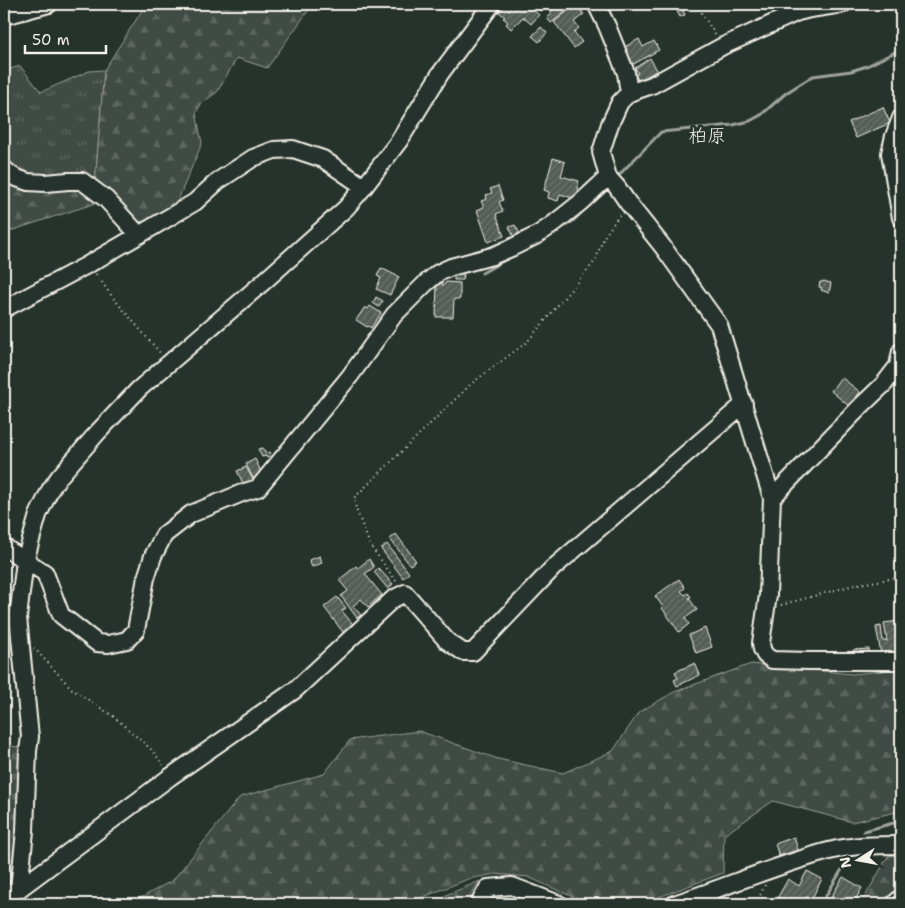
<svg xmlns="http://www.w3.org/2000/svg" width="905" height="908" font-family="'Shantell Sans','Klee One',sans-serif">
<style>
.grass{fill:url(#grass-tufts);stroke:#9a9e96}
.forest{fill:url(#forest-firs);stroke:#9a9e96}
.cemetery{fill:url(#cemetery-stones);stroke:#9a9e96}
.lines{fill:none;stroke-linecap:round;stroke-linejoin:round}
.stream{stroke:#9fa39b;stroke-width:3}
.building{fill:url(#building-hatch);stroke:#f4f1e8}
.minor-casing{stroke:#f4f1e8;stroke-width:20}
.path{stroke:#f4f1e8;stroke-width:2;stroke-dasharray:1 4;stroke-linecap:butt}
.minor{stroke:#26332d;stroke-width:16}
.labels{text-anchor:middle;stroke-width:5;stroke-linejoin:round;paint-order:stroke}
.neighbourhood-label{font-size:19px;fill:#f4f1e8;stroke:#26332d}
</style>
<defs>
<pattern id="grass-tufts" width="24" height="20" patternUnits="userSpaceOnUse" patternTransform="scale(1.25)"><rect width="24" height="20" fill="#414b45"/><path d="M3 7l-1-3M5 7V3M7 7l1-3M15 17l-1-3M17 17v-4M19 17l1-3" fill="none" stroke="#5d6560"/></pattern>
<pattern id="forest-firs" width="22" height="20" patternUnits="userSpaceOnUse" patternTransform="scale(1.25)"><rect width="22" height="20" fill="#414b45"/><path d="M5 1l3.5 6h-7zM16 11l3.5 6h-7z" fill="#5d6560"/></pattern>
<pattern id="cemetery-stones" width="16" height="16" patternUnits="userSpaceOnUse" patternTransform="scale(1.25)"><rect width="16" height="16" fill="#414b45"/><path d="M2 7V4a2 2 0 0 1 4 0v3zM10 15v-3a2 2 0 0 1 4 0v3z" fill="#5d6560"/></pattern>
<pattern id="building-hatch" width="6" height="6" patternUnits="userSpaceOnUse" patternTransform="scale(1.25)"><rect width="6" height="6" fill="#525c55"/><path d="M-1 1l2-2M0 6l6-6M5 7l2-2" fill="none" stroke="#6c746d"/></pattern>
</defs>
<rect width="100%" height="100%" fill="#26332d"/>
<filter id="ink" filterUnits="userSpaceOnUse"><feTurbulence type="fractalNoise" baseFrequency=".02" numOctaves="2"/><feDisplacementMap in="SourceGraphic" scale="10" xChannelSelector="R" yChannelSelector="G"/><feConvolveMatrix kernelMatrix="1 2 1 2 8 2 1 2 1" color-interpolation-filters="sRGB"/></filter>
<g filter="url(#ink)">
<path class="grass" d="M20,66L41,92L89,71L104,70L95,185L4,171V71Z"/>
<path class="forest" d="M139,4H313L267,68L237,58L217,92L201,104L196,113L202,143L174,209L153,222L127,221L96,203L4,233V171L95,185L104,70L143,9Z
M751,664L852,674L901,669V811L852,822L773,801L724,835L723,873L640,904H589L528,877L495,874L468,879L421,898L417,904H130L173,880L240,797L324,774L350,740L419,731L498,759L563,773L613,751L639,712L674,692Z
M901,855V904H861L888,856Z"/>
<path class="cemetery" d="M4,745L24,748L12,891L4,898Z
M480,881L470,895L474,900L471,904H439L446,895Z"/>
<g class="lines">
<path class="stream" d="M619,175L661,132L733,125L750,121L761,115L786,93L813,76L851,71L867,66L901,49
M558,230L572,222L603,192
M482,273L512,256
M864,831L901,821
M821,904L844,866"/>
</g>
<path class="building" d="M503,4H526L539,15L531,24L523,17L511,29L506,24L508,22L503,18L505,17L499,12L505,5Z
M532,4H546L541,11Z
M560,4H575L551,23L547,18L552,14L550,12Z
M580,5L584,10L581,12L584,14L574,22L579,28L574,32L582,42L574,48L554,22L574,6L576,8Z
M681,6L685,15L680,17L676,9Z
M541,27L547,33L539,42L532,36Z
M639,39L643,47L654,41L659,50L630,66L628,62L630,61L623,48Z
M650,58L657,70L639,81L635,75L638,73L635,68Z
M883,107L890,123L856,138L849,122Z
M553,158L565,162L561,176L579,181L577,187L579,188L576,199L560,194L558,201L548,198L549,192L544,190Z
M498,186L503,200L499,202L503,211L496,214L504,236L488,242L477,210L484,207L481,201L487,199L486,195L492,193L490,189Z
M515,225L520,234L514,237L509,227Z
M381,268L399,277L390,295L376,289L381,278L377,276Z
M454,275H464L463,280H454Z
M437,281H442V285H444L446,282L460,283V299H454L453,317H436Z
M823,281L831,283L829,293L821,290L822,288L819,287L820,282H823Z
M376,297L383,301L379,307L373,303Z
M370,306L381,313L371,328L368,326L367,327L356,320L365,307L368,309Z
M841,377L860,392L849,406L831,391Z
M263,448L265,453L269,452L271,456L267,458L266,456L262,457L258,449Z
M255,459L263,476L254,480L246,464Z
M246,467L256,485L245,487L237,471Z
M396,534L416,561L410,565L390,539Z
M387,544L409,573L403,578L381,549Z
M320,556L322,563L312,567L309,560Z
M369,559L374,567L365,574L382,595L368,607L361,599L353,606L361,615L357,618L341,596L348,591L339,580L356,566L358,568Z
M378,568L393,584L388,589L374,572Z
M679,579L685,588L681,591L685,595L688,593L691,597L689,598L697,610L685,618L689,624L679,632L662,608L663,607L655,596Z
M337,597L346,608L342,611L356,628L346,636L324,607Z
M899,621L901,630V653L883,656L881,654L876,627L881,626L883,641H887L884,623Z
M705,628L712,647L696,653L689,635Z
M869,649V655H854L853,650Z
M695,663L700,675L677,686L674,680L678,678L675,672Z
M794,837L798,850L779,856L775,844Z
M4,871L11,872L9,888L4,887Z
M807,871L822,879L812,898L808,896L803,904H792L778,897L788,879L799,886Z
M843,877L862,888L853,904H827Z"/>
<g class="lines">
<g class="minor-casing">
<path id="minor" d="M596,4L607,26L626,73L629,93
M843,4L810,9L798,12L723,46L652,85L629,93L620,102L610,124L601,152L608,177L617,187L628,203L663,247L719,325L772,498L768,595L761,643L762,649L765,655L772,660L809,661H901
M4,16L49,4
M901,118L894,136L890,153L901,218
M4,169L14,177L28,182L46,183L68,181H82L106,199L139,235
M4,309L89,264L139,235L195,202L218,181L253,158L274,150L293,149L323,159L364,187
M772,498L861,406L884,384L898,366L901,351
M4,547L45,573L61,615L97,643L108,644L127,640L136,630L146,578L153,556L164,535L191,514L242,493L258,488L350,376L394,315L426,283L438,273L451,267L492,256L511,248L537,235L552,225L581,202L608,177
M19,889L25,831L28,751L30,737L18,617L25,561L38,515L50,490L59,477L98,432L139,389L260,285L346,208L364,187L399,141L440,74L492,4
M4,894L19,889L170,777L295,690L393,599L405,593L447,641L463,652H473L553,568L744,404
M479,904L488,888L512,886L559,904
M674,904C726,887 776,865 829,851C853,845 877,845 901,845
M894,904L901,898"/>
</g>
<path class="path" d="M696,4L716,36
M96,274L114,299L161,354
M396,581L370,545L356,509L354,498L471,384L527,342L595,261L604,237L620,214
M781,605L854,585L901,577
M34,648L73,690L113,716L153,751L163,765
M756,904L765,885"/>
<use href="#minor" class="minor"/>
</g>
</g>
<g class="labels">
<g class="neighbourhood-label">
<text x="707" y="142">柏原</text>
</g>
</g>
<rect width="905" height="908" fill="none" stroke="#26332d" stroke-width="20"/>
<rect x="10" y="10" width="885" height="888" fill="none" stroke="#f4f1e8" stroke-width="2" filter="url(#ink)"/>
<g transform="translate(858 860) rotate(259)" stroke="#26332d" stroke-width="4" paint-order="stroke">
<path d="M0-4L9 19L0 12L-9 19Z" fill="#f4f1e8"/>
<text y="-8" font-size="14" font-weight="bold" text-anchor="middle" fill="#f4f1e8">N</text>
</g>
<path d="M25 45v8h81v-8" fill="none" stroke="#f4f1e8" stroke-width="2.5"/>
<text x="32" y="45" font-size="15" fill="#f4f1e8" stroke="#26332d" stroke-width="4" paint-order="stroke">50 m</text>
</svg>
